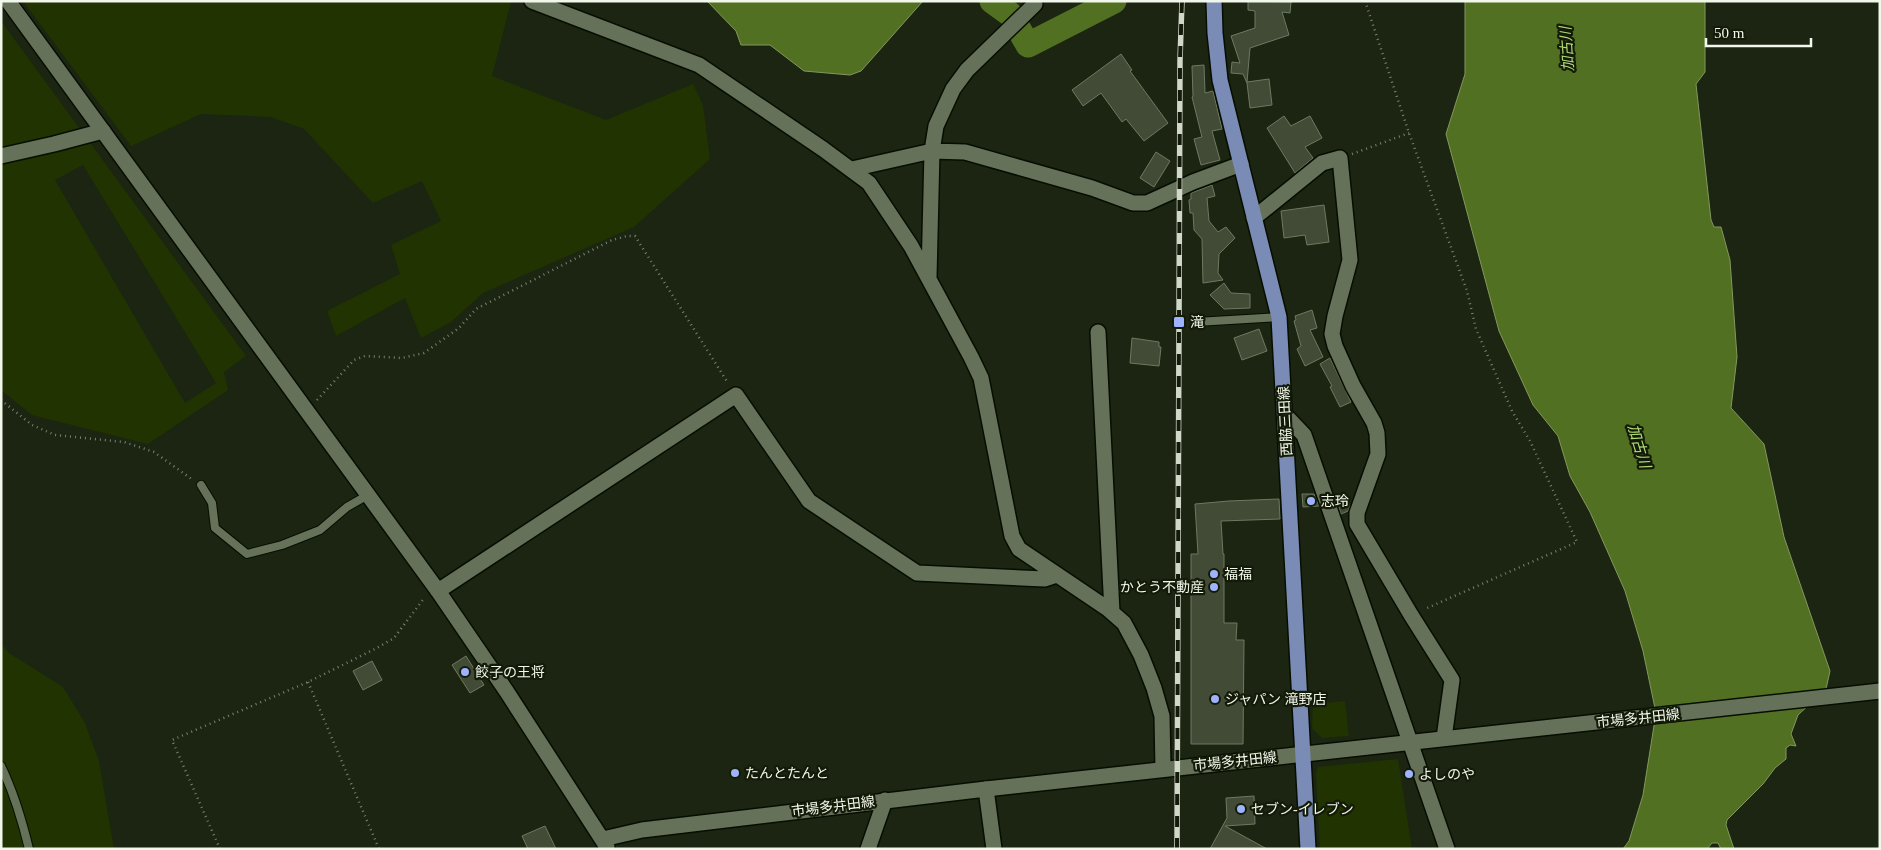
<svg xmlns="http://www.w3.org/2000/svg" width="1881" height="850" font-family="'Times New Roman','Noto Sans JP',serif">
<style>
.green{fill:#203300;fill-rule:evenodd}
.water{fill:#527022;stroke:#82985e}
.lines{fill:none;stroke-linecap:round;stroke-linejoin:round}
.river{stroke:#527022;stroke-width:25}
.building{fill:#414b35;stroke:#6e7962}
.lane-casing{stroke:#070e01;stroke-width:10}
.street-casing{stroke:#070e01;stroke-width:18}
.secondary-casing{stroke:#070e01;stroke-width:18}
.primary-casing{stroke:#070e01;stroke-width:18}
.path{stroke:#798171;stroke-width:2.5;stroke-dasharray:1 4;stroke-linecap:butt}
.lane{stroke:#66715a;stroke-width:8}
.street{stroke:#66715a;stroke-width:15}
.secondary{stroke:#66715a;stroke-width:15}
.primary{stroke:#7a8cb5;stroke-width:15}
.rail-casing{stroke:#d1d7c9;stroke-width:5.5}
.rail{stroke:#131b08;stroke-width:4;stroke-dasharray:11;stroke-linecap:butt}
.poi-dot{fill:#9eb3fd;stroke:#131b08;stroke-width:2}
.labels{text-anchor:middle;stroke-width:4.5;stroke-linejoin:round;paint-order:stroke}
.poi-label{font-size:14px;fill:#f1f7ea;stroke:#131b08;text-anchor:start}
.street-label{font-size:14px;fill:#f1f7ea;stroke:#131b08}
.water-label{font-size:15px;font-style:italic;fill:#b2de77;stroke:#131b08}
</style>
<rect width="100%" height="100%" fill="#1c2512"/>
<path class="green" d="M23,1H508L511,2L492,76L606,120L693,84L703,105L710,159L634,227L483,293L451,322L421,338L405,298L336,336L327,311L400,274L391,245L441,221L422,181L373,203L304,129L271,117L201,114L131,146Z
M1,21L246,356L224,372L228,390L148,444L32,415L1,390ZM83,165L216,383L185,403L55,180Z
M1,644L9,653L63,687L85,723L99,761L114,849H1Z
M1345,701L1349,736L1322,738L1312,728L1313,704Z
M1398,759L1412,849H1320L1316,774L1318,767Z"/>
<path class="water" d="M707,1H923L861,71L850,75L804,71L770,45H741L736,31Z
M1465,1H1705V72L1696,84L1711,220L1714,227H1721L1730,260L1737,357L1731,408L1764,444L1784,537L1830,671L1826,689L1798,715L1791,734L1796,746L1790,745L1786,748V759L1775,768L1763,784L1727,820L1726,825L1734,849H1721L1718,843H1712L1707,849H1623L1629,841L1643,795L1656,713L1643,651L1625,591L1590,512L1570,476L1558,436L1533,405L1499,331L1446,134L1465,74Z"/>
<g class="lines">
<path class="river" d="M992,1L1010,14L1013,18
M1017,26L1028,45L1114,1"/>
</g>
<path class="building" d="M1248,1L1291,2L1290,13L1282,12L1289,35L1250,48L1247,82L1269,79L1272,105L1250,108L1247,83L1243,74L1231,73L1232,62L1240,63L1231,36L1255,28V11L1248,10Z
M1121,54L1132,70L1130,71L1168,123L1144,141L1126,119L1122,122L1101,93L1083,106L1072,90Z
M1204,65L1205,93L1213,91L1222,129L1212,131L1220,160L1201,165L1194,139L1202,137L1192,97L1193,96L1192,66Z
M1284,116L1291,126L1310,116L1322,138L1305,147L1313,158L1295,173L1267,128Z
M1156,152L1170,161L1154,187L1140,178Z
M1212,185L1215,196L1207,198L1209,221L1218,232L1226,227L1235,238L1219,254L1218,273L1223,280L1203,283L1202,239L1194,230L1193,213H1190L1189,200L1191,199V193Z
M1324,205L1329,242L1307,245L1305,235L1284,238L1281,211Z
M1224,283L1231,293L1250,294V308L1224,309L1210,295Z
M1312,310L1317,328L1310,330L1323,357L1305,366L1297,349L1301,346L1294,321L1296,320L1295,316Z
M1259,329L1267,351L1242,360L1234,338Z
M1132,338L1159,342V347H1161L1159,366L1130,363Z
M1330,358L1351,402L1340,407L1330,387L1332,386L1320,364Z
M1302,494H1314L1319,506L1303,507Z
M1346,494L1350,506L1348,511L1341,514L1336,498Z
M1279,499L1280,519L1221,521L1223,554H1224V623H1237L1236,640H1244L1243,744H1191V554H1198L1195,504L1229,501Z
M466,656L484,685L470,693L452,665Z
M372,661L382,680L363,690L353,671Z
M1254,796L1255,824L1225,826L1267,849H1210L1227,818L1226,798Z
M545,826L556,849H528L522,836Z"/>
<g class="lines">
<g class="lane-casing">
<path id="lane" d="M1196,322L1279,317
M201,485L212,503L215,528L247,554L282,545L320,530L347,507L368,495
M1,766C14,793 22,820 29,849"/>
</g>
<g class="street-casing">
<path id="street" d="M532,1L699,65L823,149L869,183L911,246L971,357L981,378L1012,536L1019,549L1108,609L1124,623L1141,655L1154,688L1162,716L1163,769
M1,156L54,144L103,131
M852,169L932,151L965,152L1092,188L1133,203H1147L1193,182L1241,164
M1254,218L1322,163L1340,158L1350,260L1335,316L1332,334L1335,346L1353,386L1374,423L1377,433L1378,454L1357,513V524L1411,615L1452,680L1444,738
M929,277L932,151L936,126L953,89L967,70L1035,4
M1098,332L1112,612
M1285,415L1304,435L1447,849
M438,591L736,395L809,501L917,573L1045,579L1057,575
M986,789L994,849
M868,849L885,800"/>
</g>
<g class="secondary-casing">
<path id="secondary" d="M8,1L438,591L507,692L607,847
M603,839L642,830L986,789L1880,691"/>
</g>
<g class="primary-casing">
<path id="primary" d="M1214,1L1215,33L1220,80L1279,317L1308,849"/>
</g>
<path class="path" d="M1365,1L1409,133L1467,291L1476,329L1512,411L1530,441L1577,542L1425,609
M1352,154L1409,133
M1,400L32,425L55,435L124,442L154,452L193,480
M317,400L354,360L365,356L402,358L424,353L459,328L476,309L612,240L627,236H635L728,383
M308,682L379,849
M220,849L172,740L308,682L375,649L394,638L425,597"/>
<use href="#lane" class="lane"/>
<use href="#street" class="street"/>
<use href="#secondary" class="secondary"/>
<use href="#primary" class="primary"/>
<g class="rail-casing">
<path id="rail" d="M1177,849L1180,60L1182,1"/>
</g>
<use href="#rail" class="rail"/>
</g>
<g class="poi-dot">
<rect x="1173" y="316" width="12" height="12" rx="2.5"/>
<circle cx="1311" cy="501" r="5"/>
<circle cx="1214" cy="574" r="5"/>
<circle cx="1214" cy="587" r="5"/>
<circle cx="465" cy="672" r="5"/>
<circle cx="1215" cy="699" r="5"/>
<circle cx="735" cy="773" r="5"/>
<circle cx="1409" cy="774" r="5"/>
<circle cx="1241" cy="809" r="5"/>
</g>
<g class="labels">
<g class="poi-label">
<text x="1190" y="327">滝</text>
<text x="1321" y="506">志玲</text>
<text x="1224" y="579">福福</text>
<text x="1204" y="592" text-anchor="end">かとう不動産</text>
<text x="475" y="677">餃子の王将</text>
<text x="1225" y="704">ジャパン 滝野店</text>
<text x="745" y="778">たんとたんと</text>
<text x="1419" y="779">よしのや</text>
<text x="1251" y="814">セブン-イレブン</text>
</g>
<g class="street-label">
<text transform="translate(1285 421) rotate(-93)" y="5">西脇三田線</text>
<text transform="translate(1638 718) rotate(-6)" y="5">市場多井田線</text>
<text transform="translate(1235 761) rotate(-6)" y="5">市場多井田線</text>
<text transform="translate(833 806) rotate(-7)" y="5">市場多井田線</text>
</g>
<g class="water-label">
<text transform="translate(1567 49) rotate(-94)" y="5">加古川</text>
<text transform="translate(1639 446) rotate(73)" y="5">加古川</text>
</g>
</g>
<rect width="1881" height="850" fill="none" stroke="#f1f7ea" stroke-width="5"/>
<path d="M1706 38v8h105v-8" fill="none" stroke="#f1f7ea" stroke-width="2.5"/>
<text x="1714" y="38" font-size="15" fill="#f1f7ea" stroke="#131b08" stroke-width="4" paint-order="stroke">50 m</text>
</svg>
